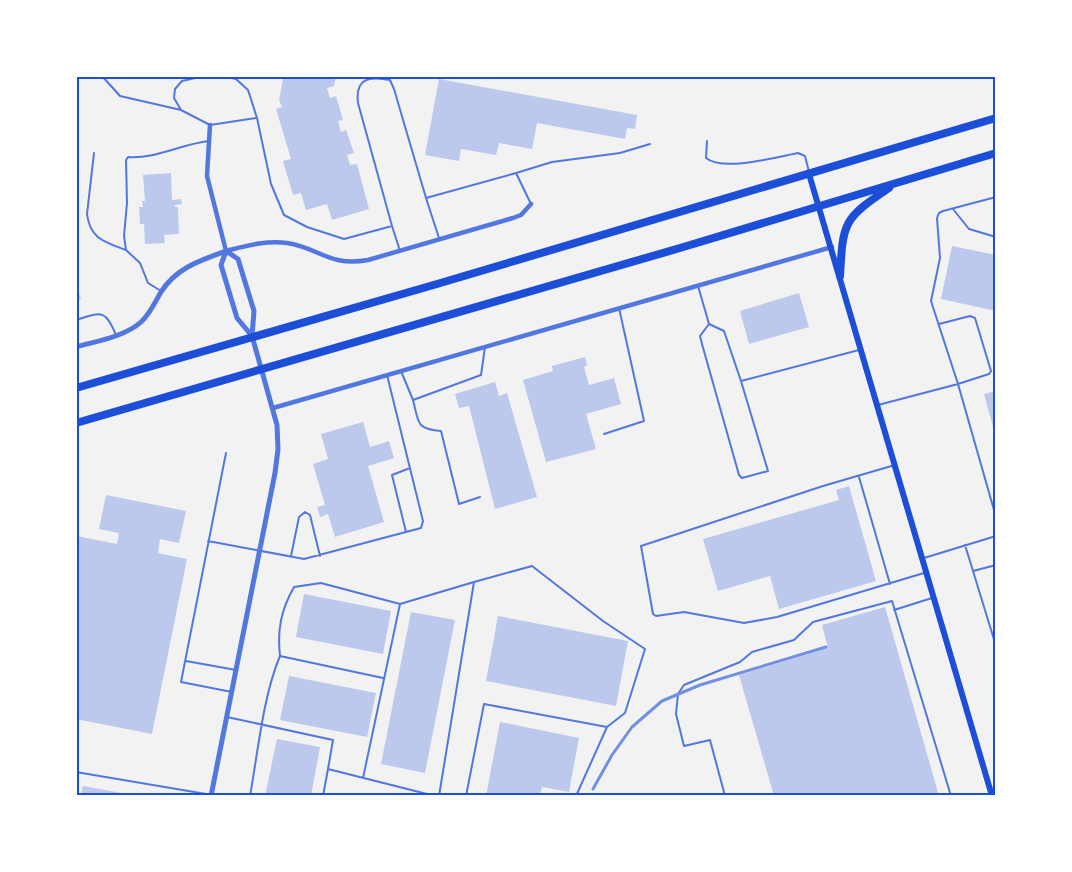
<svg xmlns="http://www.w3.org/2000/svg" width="1072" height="872" font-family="'Public Sans',sans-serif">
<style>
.building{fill:#bdc9ec}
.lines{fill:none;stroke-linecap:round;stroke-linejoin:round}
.service{stroke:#5277de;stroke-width:2}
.minor{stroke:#5277de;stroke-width:4.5}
.tertiary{stroke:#5277de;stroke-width:5}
.secondary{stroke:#1d4ed8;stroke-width:6}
.trunk{stroke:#1d4ed8;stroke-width:8}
.rail{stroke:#7290e2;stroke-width:3}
.neatline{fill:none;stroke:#1d4ed8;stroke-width:2}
</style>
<rect width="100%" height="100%" fill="#f2f2f2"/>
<path class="building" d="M273,76H336L334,86L327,88L330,98L336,96L343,120L338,121L341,132L346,130L354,153L347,155L350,165L357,164L369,209L332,220L327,204L306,210L301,193L293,195L283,161L291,159L276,109L282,107L279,100L283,79Z
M439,79L637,115L635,129L627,128L625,139L537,123L532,149L499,143L496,155L461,149L459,161L425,155Z
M171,173L172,200L181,199L182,204L175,205V207H178L179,234L164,235L165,243L145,244L144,224H140L139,207H143L142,201H145L143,175Z
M952,246L996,255V311L941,299Z
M76,285L81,299L76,301Z
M799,293L809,327L749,344L740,311Z
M585,357L587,365L584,367L589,385L614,378L621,404L586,414L596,449L546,462L523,380L553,371L552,366Z
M495,382L499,396L507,393L537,497L495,509L469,406L459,408L455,394Z
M996,391V434H995L984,394Z
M363,422L370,447L389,441L394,458L368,466L384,522L335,537L328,514L320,517L317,507L325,505L313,464L328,459L321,434Z
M849,486L876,581L779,609L770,576L718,591L703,539L839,500L836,490Z
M106,495L186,511L179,543L160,539L158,553L187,559L152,734L76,719V536L117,544L119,533L99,529Z
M304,594L391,611L383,654L296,637Z
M885,607L939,796H774L739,675L828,648L822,625Z
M411,612L455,620L425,773L381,764Z
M498,616L628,641L616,706L486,681Z
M289,676L376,693L367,737L280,720Z
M500,722L579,738L569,792L542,787L540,796H486Z
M277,739L320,747L311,796H265Z
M83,786L127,794V796H76V793L81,794Z"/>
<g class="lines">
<path class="service" d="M102,76L120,96L181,110
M204,76L182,81L175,89L174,98L181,110L210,125L256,118
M224,76L236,79L248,90L257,118L271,184L284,215L307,227L344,239L392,226L358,103C355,78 369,76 390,80L394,89L426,198L516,173L531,204
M707,141L706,158C723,172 777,157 798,153L805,156L809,172
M94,153L87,214C90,239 105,242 126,250
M516,173L552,162L620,153L650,144
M426,198L439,238
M953,209L969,229L996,237
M392,226L400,251
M698,286L709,324L724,331L741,381L859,350
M161,291L148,283L140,263L126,250L124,236L127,203L126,160L128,157C156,159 181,144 209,141
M76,320C102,312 105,309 116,335
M709,324L700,336L702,344L739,475L742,478L768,471L741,381
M939,324L970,316L975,318L991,371L989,374L958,384L996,517
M401,371L413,400L481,375L485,347
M413,400C419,422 415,429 441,431L459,504L480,497
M878,405L958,384L931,301L940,258L937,218L939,213L943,211L996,197
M604,434L644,421L619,308
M226,453L181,682L232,692
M895,465L823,486L641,546L653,614L656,616L684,612L744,623L777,617L924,573
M859,477L890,584
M406,532L392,475L410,468
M208,541L304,559L421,528L423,521L387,375
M965,545L973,571L996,565
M291,556L299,517L305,512L310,515L320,556
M924,558L996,536
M973,571L996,646
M894,610L932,598
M186,661L236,670
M383,678L280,656C277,630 281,610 294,587L321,583L400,604
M227,717L333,740L328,769L435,796
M76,772L212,795
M363,778L400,604L474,582
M250,796C258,752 263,696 280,656
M323,796L328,769
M439,796L474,582L532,566L603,621L645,649L625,713L607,727
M466,796L484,704L607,727L576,796
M725,796L710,740L684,746L676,714L678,694L684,685L740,662L752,652L794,640L813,622L892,601L951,796"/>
<path class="minor" d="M210,125L207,176L226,251C246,246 266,240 287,243C320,248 329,267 368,260L513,218L521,215L531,204
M273,408L832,247"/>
<path class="tertiary" d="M226,251L221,265L237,318L252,336
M76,347C97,341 124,337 141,322C150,314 155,302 161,292C176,268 201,260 226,251
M211,796L275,473L278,449L277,425L252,336L254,311L238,259L226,251"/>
<path class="secondary" d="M809,174L992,796"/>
<path class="trunk" d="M840,276C843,222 843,219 889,188
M76,388L437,284L996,118
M76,423L680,248L996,153"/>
<path class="rail" d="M593,789L612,755L632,727L662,701L700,685L826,647"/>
</g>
<rect width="1072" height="872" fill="none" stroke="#ffffff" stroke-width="156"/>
<rect x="78" y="78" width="916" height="716" class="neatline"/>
</svg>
